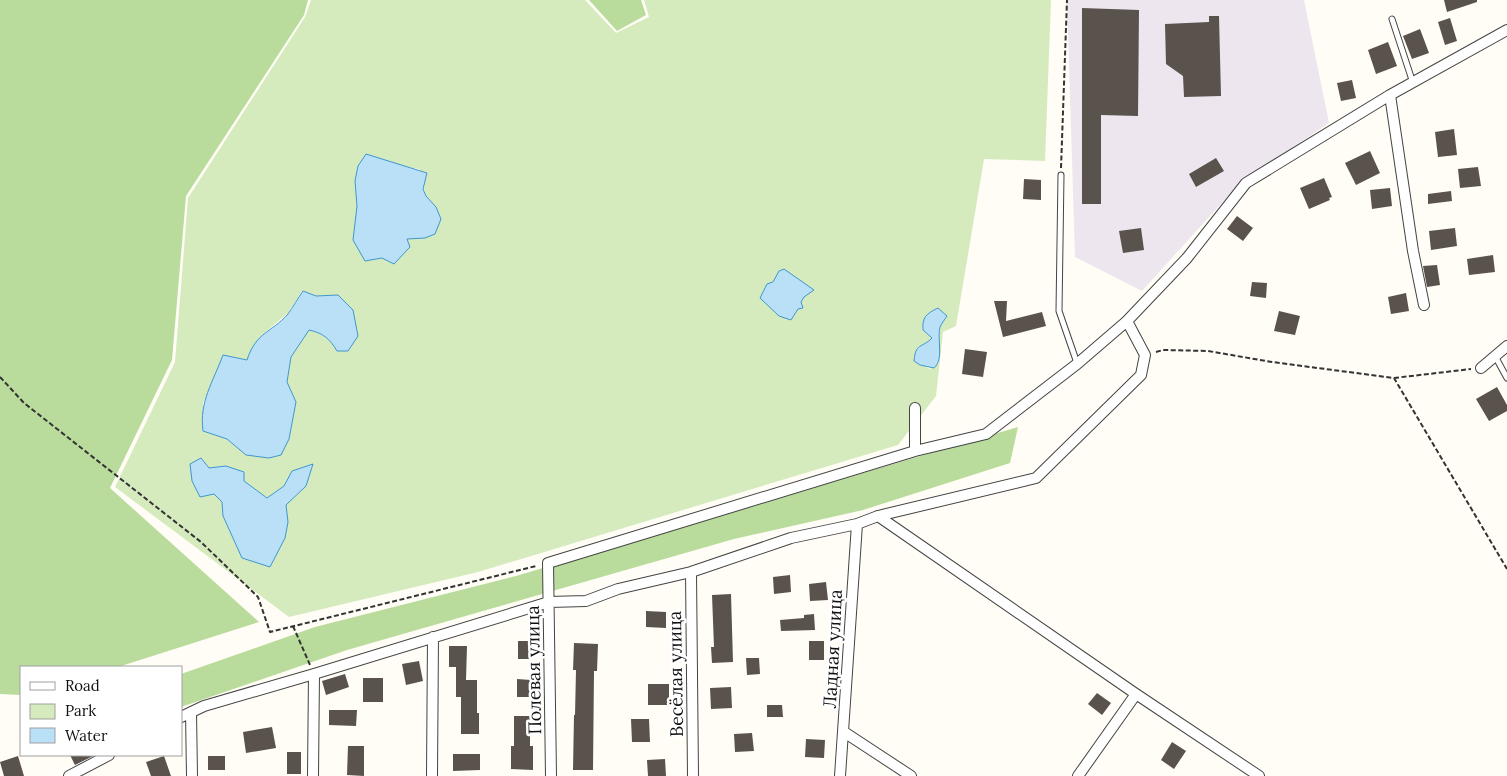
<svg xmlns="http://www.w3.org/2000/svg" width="1507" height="776" font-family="Lora,serif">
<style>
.industrial{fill:#eee6ef}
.green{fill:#d5ebbd;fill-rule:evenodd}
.forest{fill:#b9dc9c}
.water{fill:#b9e0f7;stroke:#3f96cf}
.building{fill:#5a524d}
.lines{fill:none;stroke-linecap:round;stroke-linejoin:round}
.service-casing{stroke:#444;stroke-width:7}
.minor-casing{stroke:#444;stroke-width:12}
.path{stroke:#333;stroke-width:2;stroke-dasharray:5 2.5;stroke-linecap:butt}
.service{stroke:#fff;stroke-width:5}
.minor{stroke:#fff;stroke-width:10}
.labels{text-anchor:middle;stroke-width:5;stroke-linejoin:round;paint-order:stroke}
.street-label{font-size:18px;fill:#111;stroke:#fff}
</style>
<rect width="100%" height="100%" fill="#fffdf5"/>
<path class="industrial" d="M1067,0H1304L1329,123L1239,184L1142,291L1075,257Z"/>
<path class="green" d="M311,0H585L616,33L649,17L644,0H1051L1045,161L984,159L956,326L943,332L936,396L898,445L478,572L289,617L115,487L175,362L188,198L305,17ZM406,167L419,169L426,196L436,207L425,238L353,240L357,206L355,181ZM302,291L316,296L338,295L337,351C330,339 323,334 309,330L291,357L287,382L296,402L246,455L227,439L203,431V403L213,381L247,360L262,335L288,313ZM940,327L938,344L939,363L930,369L914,361L932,338L924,330ZM201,458L209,468L243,481L267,498L284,486L292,471L312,464L306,486L286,505C290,533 283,536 274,560L242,558L223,516L222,502L214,494L200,497Z"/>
<path class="forest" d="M0,0H308L304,15L186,196L172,360L110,488L259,622L118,667H21V695L0,694Z
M589,0H641L646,15L617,31Z
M1018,427L1010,463L863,510L734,539L347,650L181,707V674L315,627L516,576Z"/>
<path class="water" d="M366,154L427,173L423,189L426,196L436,207L441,219L435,234L425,238L407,239L410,247L394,264L382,258L365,261L353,240L357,206L355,181L358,166Z
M784,269L814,290L804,297L801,302L803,308L798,309L791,320L779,316L760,298L767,284L773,282L779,271Z
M303,291L316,296L338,295L353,310L358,336L348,351H337C330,339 323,333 309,330L291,357L287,382L296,402L289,439L281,455L269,458L246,455L227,439L203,431C199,402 213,382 223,355L247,360C256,332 271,333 288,314C293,307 298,298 303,291Z
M938,308L947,316C945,319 942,323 940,327C937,339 944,360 934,368L920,365L914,361C916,342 921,349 932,338L923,330C922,317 926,314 938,308Z
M201,458L209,468L226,466L244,472V481L267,498L284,486L292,471L313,464L306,486L286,505L288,522L285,538L270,567L242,558L223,516L222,502L214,494L200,497L192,481L190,464Z"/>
<path class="building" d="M1444,0H1477V2L1447,12Z
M1082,8L1139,10L1138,116L1101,115V204H1082Z
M1209,16H1219L1221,96L1184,97L1183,76L1166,64L1165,24L1209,22Z
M1450,18L1457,41L1445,45L1438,22Z
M1420,29L1429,53L1412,59L1403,36Z
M1388,42L1397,66L1376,74L1368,50Z
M1352,80L1356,98L1341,101L1337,83Z
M1454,129L1457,155L1438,157L1435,132Z
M1370,151L1380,173L1356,185L1345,163Z
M1216,158L1224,171L1196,187L1189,174Z
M1478,167L1481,186L1460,188L1458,169Z
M1324,178L1332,197L1329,198L1330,200L1309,209L1300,188Z
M1024,179L1041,180V200L1023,199Z
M1390,188L1392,206L1372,209L1370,190Z
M1451,191L1452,201L1428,204V194Z
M1237,216L1253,228L1243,241L1227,229Z
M1141,228L1144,250L1123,253L1119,231Z
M1455,228L1457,246L1431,250L1429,231Z
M1493,255L1495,272L1469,275L1467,259Z
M1437,265L1440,285L1427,287L1423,266Z
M1252,282L1267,283L1266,298L1250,296Z
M1406,293L1409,311L1391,314L1388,297Z
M994,301H1007L1006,321L1042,312L1046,326L1003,337Z
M1279,311L1300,316L1295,335L1274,331Z
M965,349L987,352L983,377L962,374Z
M1497,387L1507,405V411L1489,421L1476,399Z
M790,575L791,592L774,594L773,577Z
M826,582L828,600L810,601L809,584Z
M731,594L733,662L712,663L711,647H714L712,595Z
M646,611L666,612V628L646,627Z
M814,614L815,630L781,631L780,620L804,618V615Z
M518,641H533V659H518Z
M809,641H824V660H809Z
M574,643L598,644L597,671H594L593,770H573L574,715H575L576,670H573Z
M449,646H467L466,680H477V713H479V734H461V697H456V667H449Z
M746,658H759L760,674L747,675Z
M419,661L423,681L406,685L402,664Z
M345,674L349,687L326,695L322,681Z
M363,678H383V702H363Z
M517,679L531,680V697H517Z
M648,684H669V705H648Z
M731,687L732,708L711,709L710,688Z
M1097,693L1111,703L1102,715L1088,704Z
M767,705H782L783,717H767Z
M329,710H357L356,726L329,725Z
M514,716H530V746H533V770L511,769V746H514Z
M631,719H649L650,742H632Z
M272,727L276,748L246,753L243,732Z
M752,733L754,751L735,752L734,734Z
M806,739L825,740L824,758L805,757Z
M1172,742L1186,751L1174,769L1161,760Z
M348,746H364V776L347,775Z
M287,752H301V774H287Z
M453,754H480V770L453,771Z
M70,755H95L75,765Z
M18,756L24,776H4L0,762Z
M164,756L171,776H151L146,762Z
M208,756H225V770H208Z
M665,759L666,776H648L647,760Z"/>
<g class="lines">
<g class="service-casing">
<path id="service" d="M1392,19L1413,83
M1061,175L1059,311L1077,363
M1495,356L1507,378"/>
</g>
<g class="minor-casing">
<path id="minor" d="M1390,95L1413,251L1424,305
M1481,368L1507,346
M915,408V451
M878,516L1136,694L1259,776
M691,572L693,776
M191,712L192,776
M181,717L204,706L314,674L549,602L586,601L618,589L691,572L791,538L857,524L878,516L1036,478L1141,375L1145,355L1127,321L1187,258L1246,183L1390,95L1507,30
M844,732L911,776
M69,776L109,755
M313,776L314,674
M432,776L433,637
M551,776L548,563L915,451L986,434L1077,364L1127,321
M840,776L857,524
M1078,776L1136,694"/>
</g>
<path class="path" d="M1061,168L1067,0
M1156,352L1163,350L1208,351L1272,362L1394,378L1507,569
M0,377L24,403L201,542L258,597L270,632L536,566
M1394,378L1471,369
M293,626L310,665"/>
<use href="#service" class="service"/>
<use href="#minor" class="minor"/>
</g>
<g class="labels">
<g class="street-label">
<text transform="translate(833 649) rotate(-87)" y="6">Ладная улица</text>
<text transform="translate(534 670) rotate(-91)" y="6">Полевая улица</text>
<text transform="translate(676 674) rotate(-91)" y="6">Весёлая улица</text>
</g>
</g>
<rect x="20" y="666" width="162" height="90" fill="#ffffff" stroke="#a0a0a0"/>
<rect x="30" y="682" width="25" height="8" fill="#ffffff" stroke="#a0a0a0"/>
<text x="65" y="691" font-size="15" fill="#111111">Road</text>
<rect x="30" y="704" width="25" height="15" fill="#d5ebbd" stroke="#a0a0a0"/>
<text x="65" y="716" font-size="15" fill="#111111">Park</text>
<rect x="30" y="728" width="25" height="15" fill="#b9e0f7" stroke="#a0a0a0"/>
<text x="65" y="741" font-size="15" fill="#111111">Water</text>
</svg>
